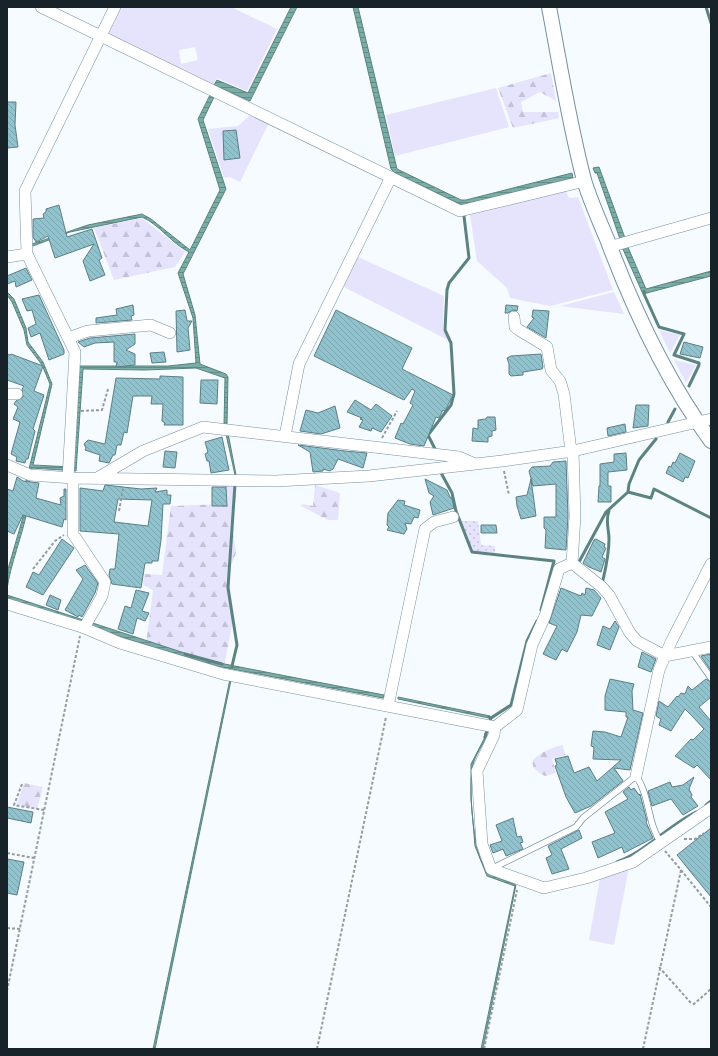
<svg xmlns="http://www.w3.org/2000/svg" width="718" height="1056" font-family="'Asap Condensed',sans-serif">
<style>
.grass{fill:#e6e3fc;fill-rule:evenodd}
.forest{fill:url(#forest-firs)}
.garden{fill:url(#garden-dots)}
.water{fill:url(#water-rules);stroke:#5c8380}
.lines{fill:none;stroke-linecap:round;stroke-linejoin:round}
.stream{stroke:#5c8380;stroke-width:3}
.building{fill:url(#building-back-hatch);stroke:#5c7e86;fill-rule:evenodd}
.service-casing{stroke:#7690a3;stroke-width:7}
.minor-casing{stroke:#7690a3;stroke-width:12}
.tertiary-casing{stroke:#7690a3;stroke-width:16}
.path{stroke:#949ca1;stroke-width:2;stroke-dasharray:3 2;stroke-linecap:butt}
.service{stroke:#fff;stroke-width:5.5}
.minor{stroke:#fff;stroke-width:11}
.tertiary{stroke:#fff;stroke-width:14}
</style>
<defs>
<pattern id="forest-firs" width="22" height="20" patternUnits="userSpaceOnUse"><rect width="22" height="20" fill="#e6e3fc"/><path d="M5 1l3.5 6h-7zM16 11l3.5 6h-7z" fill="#c5c2d8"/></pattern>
<pattern id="garden-dots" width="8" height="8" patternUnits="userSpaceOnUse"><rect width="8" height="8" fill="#e6e3fc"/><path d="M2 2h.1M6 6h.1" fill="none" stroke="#c5c2d8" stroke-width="1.8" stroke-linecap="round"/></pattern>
<pattern id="water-rules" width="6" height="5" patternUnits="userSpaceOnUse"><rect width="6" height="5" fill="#79ada5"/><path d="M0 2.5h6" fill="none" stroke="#628c86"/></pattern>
<pattern id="building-back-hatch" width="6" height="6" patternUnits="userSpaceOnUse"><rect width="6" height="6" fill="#90c3cd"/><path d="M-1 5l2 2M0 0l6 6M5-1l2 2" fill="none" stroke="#7ba7b0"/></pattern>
</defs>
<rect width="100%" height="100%" fill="#f5fbff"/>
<path class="grass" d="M122,7H231L277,29L247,91L217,78L213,85L109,34ZM195,47L198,60L181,64L179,50Z
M496,88L509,127L395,156L386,115Z
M250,115L269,123L240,182L230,177L224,178L208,129L238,126Z
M566,191L569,198L578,197L613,290L550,306L510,298L507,288L477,261L470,215Z
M358,257L444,296L443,329L448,340L344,287Z
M614,292L624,314L560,306Z
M659,330L680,335L670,353Z
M674,360L696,365L686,383Z
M629,867L614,945L589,940L600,878Z"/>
<path class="forest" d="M551,73L556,101L540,92L521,102L523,112H558L559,118L513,128L498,88Z
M142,218L185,252L175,267L114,280L94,228Z
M315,485L340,493L338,520H328L301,506L302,504L313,506Z
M225,486H233L236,497L232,525L236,553L229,570L233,620L224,666L146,644L153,590L143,585L144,574L162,575L171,506L225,504Z
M563,745L565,755L552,759L556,773L545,776C515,761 547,749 563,745Z
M24,783L43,787L37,809L17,804Z"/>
<path class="garden" d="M461,521H478L481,545L495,546V553L473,551Z"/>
<path class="water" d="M291,7H297L250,101L214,85L217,80L248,93Z
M353,7H358L397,169L461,200H466L572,173L573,178L462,205L395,173L391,169Z
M210,95L214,97L203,120L226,189L183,274L195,315L200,364L226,374L228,377L227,425H224L225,378L196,368L145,370L83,369L76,471L32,468C28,483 30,497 27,511C22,537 11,562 7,589L8,569L25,510L26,481L50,384L42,365L27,345L24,330L12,302L7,295V292L14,299L26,328L28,342L43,362L52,384L33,465L72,467L78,366H168L196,363L193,318L178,273L189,252C171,243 160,225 142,217L70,232L33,246L32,244L88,225L142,214L151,219L190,250L220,190L198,119Z
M599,167L625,238L620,239L597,173H595L593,168Z
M627,245L646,289L711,271V276L643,294L622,247Z
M228,433L236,475H235L226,434Z
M7,595L209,661L384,695L383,698L217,666L143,644L14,601L7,598Z
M230,679L231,680L155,1049H153Z
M398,697L490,716L492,718L491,720L489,718L398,699Z
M485,733L487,734C484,745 475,754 473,765C468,786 473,837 480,858C482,864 486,869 489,874L516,885L483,1049H481L515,886L487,876L475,846L471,799V764L484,739Z"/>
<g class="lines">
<path class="stream" d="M706,7L711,23
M644,291V294L659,327L684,334L674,355L699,363V365L689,386
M668,422L675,409
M436,451L428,435L451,405L454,394L451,343L445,330L447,290L449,283L469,258L464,216
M440,471L452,493L456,511L472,552L554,561L541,610
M628,492L651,498L654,489L711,518
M579,562L606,512L628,492L629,484L639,460L656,439
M603,580C606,567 609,553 609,539C609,529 605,521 609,511
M185,654L222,664
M232,666L237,645L228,588L235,484
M491,718L511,705L527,641L537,621
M485,737L491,718L489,717
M706,805L711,801
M617,862C647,851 667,826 696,812"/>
</g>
<path class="building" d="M7,102H16L15,125L18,147L7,148Z
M236,130L240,158L224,160L223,131Z
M59,205L67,237L92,229L102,258L99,260L105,275L90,281L83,261L94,244L55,258L48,236L36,242L33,237V219L44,218L43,214L46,212V209Z
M26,268L32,280L16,287L15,281L7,284V276Z
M39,295L64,350V354L49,360L40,333L31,337L28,328L36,324L32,310L27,311L22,299Z
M133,305L134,315L131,316L132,320L96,323V318L117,315L116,309Z
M506,305L518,306L517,311L513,310L508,313H505Z
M185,310L187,321H192L188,328L190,350L177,352L176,311Z
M336,310L412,348L402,369L453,395L445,411L443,410L439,418L436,417L424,446L410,444L395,438L401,423L403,424L413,405L410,403L415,391L412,389L404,400L314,356Z
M533,310L549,311L546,338L527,327L534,318L532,317Z
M135,334V344L126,350L135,354V365L116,367L117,362H114V342L95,343L84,347L78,342L90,338Z
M684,342L703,347L700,358L680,354Z
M164,352L166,362L152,363L150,353Z
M7,354L10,355L11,354L43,366L34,391L44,395L33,429L35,431L28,459H26L25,463L16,461L17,457L11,454L20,422L13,419L18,407L14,404L16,401L23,397L22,389L24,386L7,380Z
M541,354L543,367L542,369L523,372V375L511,376L509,374V364L507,358L511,356Z
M160,376L183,377V425H164L165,423L162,421L163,404H151L152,396H133L127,433L124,432L121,445H117L115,455H113L109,463L99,461L100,455L85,450L86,448L84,444L88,440L105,444L116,378L160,379Z
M201,380H218L217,404L200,403Z
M355,400L371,410L376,404L392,416L381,432L372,428L371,431L359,427L363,420L360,419L362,418L347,412Z
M636,405H649L648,426L633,428Z
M335,406L340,428L321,434L300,431L306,410L318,413Z
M487,417H495L496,430L492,431V436L488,437V442L472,441L473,428L478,429V420L486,419Z
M625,424L626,432L608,436L607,428Z
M222,437L229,470L211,473L209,461H207L205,454L208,452L205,442Z
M298,445L345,451L367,453L363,468L338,459L333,469L330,471L323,469V471L313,472L310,452Z
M165,451L177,452L175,468L163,467Z
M626,453L627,470L608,472V486H611V502H598L599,486H600V464L614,462V454Z
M680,453L695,461L688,478L685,477L683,482L666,473L669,466L671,467L673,462L675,463Z
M566,461L568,516L566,550L545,548L546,530L544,528V517H556V484L533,486L529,471L532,467L550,466L553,462Z
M17,477L23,481L39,483L36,498L61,505L60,498L64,496V489H66V520L64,519L62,527L23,515L14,534L7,531V489L13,491Z
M425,479L447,490L450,497L452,498L454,508L433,515L430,502L434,496L429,493Z
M531,479L536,516L521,519L517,506L516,497L527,495Z
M105,485L141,489L157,488L155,492L167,490V495H171L170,504H163L161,540L158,561H152V563H145L141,588L112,584L109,575L110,569H115L119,534L80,531V488L103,491ZM118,499L152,500L148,526L114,522Z
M212,487H226L227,506H212Z
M398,500L405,501L404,505L420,510L418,518L414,517L411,524L405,523L407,529L404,534L387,530L389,527L387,525L388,513Z
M481,525H496L497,533H481Z
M62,539L74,548L43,595L26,587L33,572L39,575Z
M596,539L605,544L604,547L606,548L602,557L605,559L601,572L589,567L583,563L594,540Z
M85,565L98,583L95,593L82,617L79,615L78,617L65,610L83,579L76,570Z
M561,588L581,596L582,593L585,595L586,588L594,590L601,598L592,616L581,615L577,632L567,652L562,649L556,660L543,654L557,626L549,623Z
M136,590L149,593L142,611L149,613L145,621L137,618L133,634L118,629L125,606L131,608Z
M50,595L61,600L58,610L46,605Z
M615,621L619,627L610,650L597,645L603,626L610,629Z
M642,652L656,659L651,672L638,667Z
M711,654V671L701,656Z
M610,679L634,684L632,691L633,710L643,713L630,770L614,768L623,781L591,806L575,813L566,797L555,766L557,765L555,759L568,756L574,773L589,767L597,781L621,760L593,759L594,747L591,746L593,731L605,732L621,737L628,717H626V712L605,710V696Z
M706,679L711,682V697L699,707L711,721V780L697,765L694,768L675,756L691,739L693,740L704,729L693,717L685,709L671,731L659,725L661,719L656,716L659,701L668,707L677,696L678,697L681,693L685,694L688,686L692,690Z
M694,777L689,789L692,795L691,797L698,806L683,815L671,799L652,806L648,791L670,782L672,787L683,785Z
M629,787L631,790L634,788L639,795L640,794L647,821L646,822L653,838L624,853L622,847L598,858L592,842L615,833L605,812L628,799L623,792Z
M7,807L33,812L31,823L7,818Z
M513,818L517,837L521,836L523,842L520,843L523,849L506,856L503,849L493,853L490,845L502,841L496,825Z
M711,828V897L677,855Z
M579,830L582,838L561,849L569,869L552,874L546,858L552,855L548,846Z
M7,859L24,862L17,895L7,893Z"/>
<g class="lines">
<g class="service-casing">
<path id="service" d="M692,651L711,678
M491,869L576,827L583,818L636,776C650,795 647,823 661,843"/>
</g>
<g class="minor-casing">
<path id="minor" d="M41,7L460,211L585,181
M609,247L711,218
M7,257L27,254
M514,317L515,327L519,330L547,347L551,370L560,381L564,394L571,451
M68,338L88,331L151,325L170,333
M7,394H17
M285,436L299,364L391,177
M573,451L575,516L572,563L559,569L545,616L532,645L517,710L495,727L494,735L477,771L482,844L491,869L544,888L586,878L633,862L711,808
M7,465L30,475L73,478L276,481L369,476L502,461L573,451L711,419
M99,477L143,451L203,427L459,457L475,464
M68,478L75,352L27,254L25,191L115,7
M73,478V534L105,582L102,596L84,628
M572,563L602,587L609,595L630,633L637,641L665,656L711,647
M7,604L82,627L120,643L223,674L495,727
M388,706L425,529L434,522L453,517
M636,776L659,670L671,642L711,564"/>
</g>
<g class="tertiary-casing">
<path id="tertiary" d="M549,7C560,65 569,123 584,180C590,200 599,220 607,239C634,311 666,380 711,441"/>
</g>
<path class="path" d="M81,411L102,410L108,389
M382,438L397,411
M504,471L509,495
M119,511L123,489
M33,569L55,541L64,535
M22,784L14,805L44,810
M684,839H695L704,833
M7,853L34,858
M681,870L711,907
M7,928L20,929
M659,967L690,1002L694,1004L711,989
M7,991L80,636
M317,1049L386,717
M484,1049L517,890
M643,1049L681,870L665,851"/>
<use href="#service" class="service"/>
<use href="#minor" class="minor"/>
<use href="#tertiary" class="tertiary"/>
</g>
<rect width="718" height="1056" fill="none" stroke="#172229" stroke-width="16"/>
</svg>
